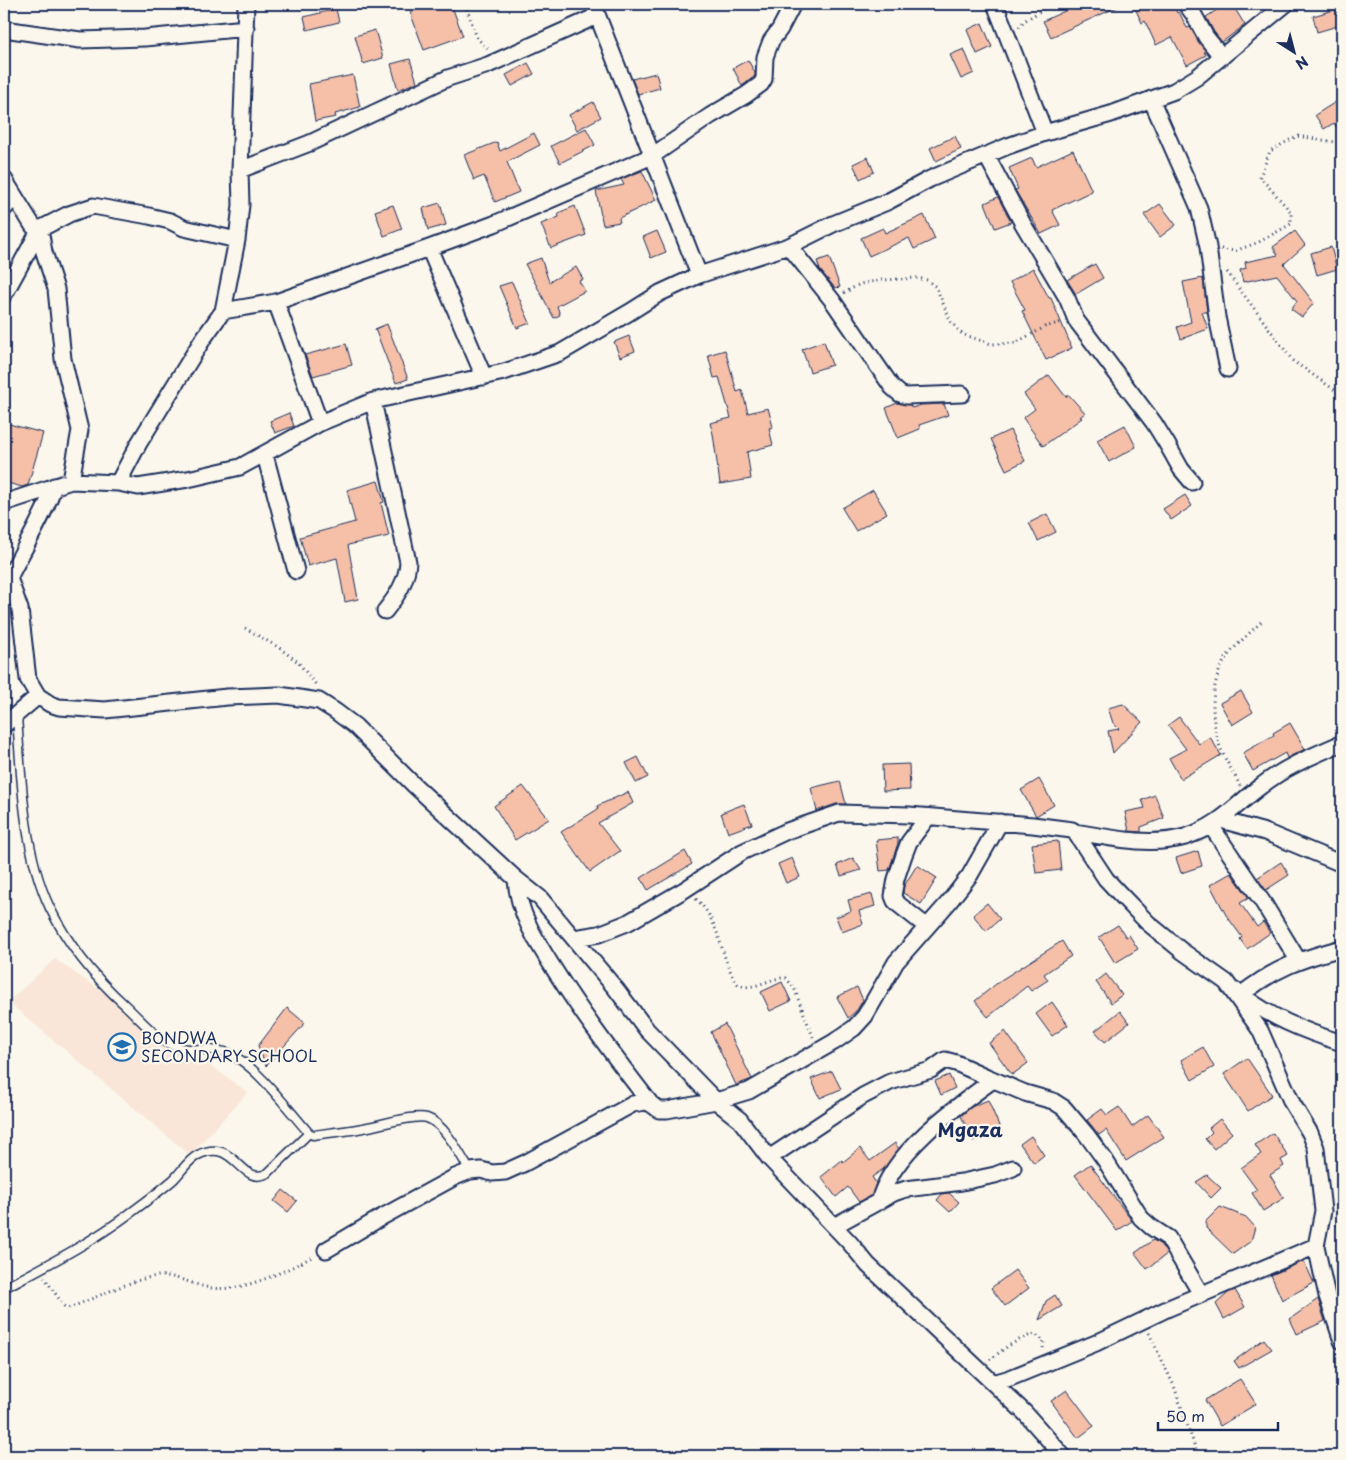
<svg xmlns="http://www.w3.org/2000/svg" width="1346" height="1460" font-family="'Playpen Sans',sans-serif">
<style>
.built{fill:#f9e6d8}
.building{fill:#f5bfa8;stroke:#1b2f5e}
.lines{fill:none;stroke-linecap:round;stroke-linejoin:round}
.lane-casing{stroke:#1b2f5e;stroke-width:11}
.street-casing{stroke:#1b2f5e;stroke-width:19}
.path{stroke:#1b2f5e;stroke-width:3;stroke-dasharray:1 4;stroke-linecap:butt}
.lane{stroke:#fbf7ec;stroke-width:8}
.street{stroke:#fbf7ec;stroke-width:15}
.labels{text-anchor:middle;stroke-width:4.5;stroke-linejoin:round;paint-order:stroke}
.poi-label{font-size:16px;fill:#1b2f5e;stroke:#fbf7ec;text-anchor:start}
.quarter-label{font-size:19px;font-weight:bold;fill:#1b2f5e;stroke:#fbf7ec}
</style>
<rect width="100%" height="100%" fill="#fbf7ec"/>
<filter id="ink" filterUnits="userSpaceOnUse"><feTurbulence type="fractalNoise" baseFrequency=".02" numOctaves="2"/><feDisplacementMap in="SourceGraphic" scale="10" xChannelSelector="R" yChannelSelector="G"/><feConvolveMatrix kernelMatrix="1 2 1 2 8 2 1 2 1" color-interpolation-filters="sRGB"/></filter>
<g filter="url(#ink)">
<path class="built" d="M55,959L248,1092L190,1155L8,1002Z"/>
<path class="building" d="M433,4H451L463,36L424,50L410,12Z
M1080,4H1124L1051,37L1043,21Z
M1133,4H1173L1177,13L1179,12L1187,28L1190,27L1206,52H1204L1206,55L1187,65L1172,37L1156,45L1145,21L1142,23Z
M1226,4H1232L1245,25L1222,42L1214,32L1206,17Z
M336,9L339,22L307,30L304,17Z
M1337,9L1341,25L1317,32L1313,16Z
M982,23L992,47L977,54L967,30Z
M375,30L383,58L363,64L355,36Z
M964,49L974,73L961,79L950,55Z
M410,59L417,82L398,90L391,64Z
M748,60L755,73V76L742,86L733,68Z
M528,63L534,74L512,86L506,75Z
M656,73L660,88L638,94L632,79Z
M353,75L360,107L335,114L336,117L315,121L309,84Z
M1342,98V137L1334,123L1324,129L1315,115Z
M593,102L601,117L577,130L569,115Z
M586,128L595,145L560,163L551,146Z
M534,133L540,145L507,162L519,192L495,202L484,176L474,180L464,155L497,142L500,151Z
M955,136L961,149L936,161L930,148Z
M1073,150L1092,191L1052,210L1060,225L1041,234L1015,190L1018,189L1009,168L1032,158L1036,167Z
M868,157L874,172L860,179L853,164Z
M642,171L656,200L619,218L620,222L603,225L596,191L624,185L621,179Z
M998,197L1011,222L995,228L985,203Z
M440,203L446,225L428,230L423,208Z
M1160,204L1176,225L1160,237L1144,215Z
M393,205L402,229L384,236L375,211Z
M575,206L586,235L551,248L541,224L559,217L558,213Z
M924,215L935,239L914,249L909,238L869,256L861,238L883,228L885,233Z
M657,231L666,252L651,258L643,237Z
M1295,231L1305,245L1284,264L1314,303L1302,317L1291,309L1297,301L1277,275L1243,282L1240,270L1246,268L1245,262L1278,255L1273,247Z
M1331,247L1337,269L1317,275L1311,253Z
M829,257L840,287L835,288L820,270L817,261Z
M541,258L549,282L576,267L583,279L579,281L585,291L557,306L560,315L554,318L525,264Z
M1095,264L1103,278L1076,294L1067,280Z
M1033,268L1049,298H1051L1072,348L1046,360L1022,311L1025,310L1010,282Z
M1203,278L1207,312H1202L1208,329L1181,339L1177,327L1191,322L1183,282Z
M512,282L530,323L517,328L499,286Z
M387,324L408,379L396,383L375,329Z
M629,336L635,351L620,357L614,342Z
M824,341L832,365L810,372L802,349Z
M346,344L352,365L313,376L305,355Z
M725,350L737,392L742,390L748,413L768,408L773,427L769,428L773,445L747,452L751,479L720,484L713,434L710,423L731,418L719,377L714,378L708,355Z
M1049,375L1066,397L1068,394L1085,413L1080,417L1082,418L1043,446L1023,418L1035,409L1024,394Z
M897,403L910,405L912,408L921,405L944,404L948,415L919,425L920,429L898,438L886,408Z
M289,413L294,426L275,433L270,421Z
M5,423L43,433L28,485L22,487L4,482Z
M1125,425L1136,447L1109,462L1097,440Z
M1010,430L1025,461L1006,470L991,439Z
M378,481L384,502L381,503L389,536L348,545L358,599L345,602L337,558L308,566L300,537L355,522L347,490Z
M873,490L887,513L856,531L842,508Z
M1185,495L1192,506L1171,520L1163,509Z
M1047,514L1056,532L1038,541L1029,523Z
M1241,691L1253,712L1232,725L1220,703Z
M1123,704L1142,722L1113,753L1108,731L1119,729L1113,723L1108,708Z
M1179,717L1199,744L1210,737L1221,755L1181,779L1169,758L1186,749L1168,725Z
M1290,723L1305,749L1287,758L1285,753L1253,771L1243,753L1274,735L1273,733Z
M638,757L648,777L636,783L626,763Z
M909,764L910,790L883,791L882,765Z
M1039,779L1054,805L1036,816L1021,790Z
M840,781L846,804H836L817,811L811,788Z
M523,786L549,819L515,840L494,806Z
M628,792L633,803L598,823L620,851L590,872L561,832L598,809L597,806Z
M1155,795L1164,818L1141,827V832L1129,831L1125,812L1145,808L1142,800Z
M744,804L752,824L728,833L721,813Z
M898,838V843L889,870L880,871L876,840Z
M1058,841L1061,870L1036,873L1032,844Z
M685,851L692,864L648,890L641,878Z
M1198,851L1202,866L1181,873L1176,858Z
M792,858L800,877L786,883L778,864Z
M853,858L861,870L841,876L837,865Z
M1281,862L1289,875L1266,890L1257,878Z
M917,865L937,878L921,904L903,893L904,886Z
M1231,873L1249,898L1240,903L1257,927L1263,922L1270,933L1247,949L1240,939L1242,937L1226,915L1210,885Z
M872,894L875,906L859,911L863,924L842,932L836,917L851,911L848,900Z
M987,903L1000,919L986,931L973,915Z
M1118,925L1126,937L1129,935L1138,949L1115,963L1099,937Z
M1062,941L1071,956L1044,974L1048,980L1031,991L1027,986L988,1017L975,1001L1001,980Z
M1106,974L1122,995L1111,1003L1096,982Z
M782,982L791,1001L770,1011L761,992Z
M857,987L863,1000L857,1010L848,1018L837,997Z
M1052,1002L1068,1025L1052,1036L1036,1014Z
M287,1008L305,1023L266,1066L258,1046Z
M1120,1011L1129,1023L1105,1042L1095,1031Z
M725,1024L752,1079L736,1085L711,1032Z
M1005,1031L1028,1063L1012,1075L989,1043Z
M1203,1047L1214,1067L1192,1080L1181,1060Z
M1247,1058L1272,1095L1248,1111L1224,1074Z
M832,1071L841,1089L820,1098L811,1079Z
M949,1075L955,1088L941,1095L935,1081Z
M988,1100L1000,1128L973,1141L961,1116L971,1107Z
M1119,1107L1132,1127L1148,1115L1164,1137L1126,1161L1106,1130L1099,1135L1087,1120L1102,1109L1107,1115Z
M1220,1119L1232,1133L1214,1149L1205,1139L1212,1132L1209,1128Z
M1273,1133L1288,1156L1281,1160L1284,1166L1270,1175L1284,1198L1263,1211L1252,1193L1257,1190L1241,1168L1261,1154L1255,1145Z
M1031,1136L1044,1155L1034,1163L1020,1144Z
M895,1143L899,1149L885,1168L872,1177L876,1183L872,1195L859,1202L848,1187L836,1197L821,1177L842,1160L843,1162L860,1148L870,1161Z
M1090,1164L1132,1221L1117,1231L1075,1175Z
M1207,1175L1221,1188L1211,1198L1196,1182Z
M283,1190L297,1201L288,1212L274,1201Z
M949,1193L959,1202L950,1212L937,1200L942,1194Z
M1220,1207L1246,1217L1255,1227L1251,1241L1233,1254L1206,1228V1221Z
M1153,1240L1161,1245L1167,1254L1147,1269L1135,1253Z
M1304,1261L1314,1283L1282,1300L1271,1275Z
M1015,1270L1029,1288L1005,1306L991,1288Z
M1235,1290L1245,1307L1224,1319L1216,1304L1228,1293Z
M1055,1295L1062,1306L1039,1320L1046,1301Z
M1318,1299L1325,1321L1297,1334L1290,1319Z
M1264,1339L1272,1349L1239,1368L1234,1361Z
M1240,1379L1256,1404L1220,1426L1205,1400Z
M1067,1390L1094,1426L1078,1438L1051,1401Z"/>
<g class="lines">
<g class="lane-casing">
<path id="lane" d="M17,715C21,776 23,852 50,908C68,945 96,979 126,1006C139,1018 151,1033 166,1042C184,1053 205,1047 225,1052C254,1061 288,1110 309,1133L313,1135C329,1133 346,1131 363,1128C377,1126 414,1114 427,1118C445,1124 461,1156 470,1171
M4,1288C47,1265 89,1244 129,1214C144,1203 159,1192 174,1179C182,1171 188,1160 198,1155C236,1136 240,1188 268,1173L309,1133"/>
</g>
<g class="street-casing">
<path id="street" d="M593,4L699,275
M995,4L1045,133
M1186,4L1194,15L1206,37L1222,57
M4,29L80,40L145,38L246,28
M1151,99L1199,208L1208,247L1217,317L1228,369
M986,155L1023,224L1067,298L1076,320L1154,423L1167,444L1181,469L1192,482
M240,170L310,143L448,78L488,65L597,16
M4,179L33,226L40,229L44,252L56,289L63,359L80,430L71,481
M4,209L14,197
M789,246L832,300L892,387L900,394L906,396L962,394
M429,248L484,377
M4,295L40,229L69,214L93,206L149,216L170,221L184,228L237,240
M276,302L320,423
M223,311L276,302L429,248L494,224L652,156L710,116L746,95L761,84L764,79L765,57L771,41L780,29L793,4
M373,401L408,562C407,581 397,596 385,611
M265,455L296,571
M118,483L139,443L203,339L223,311L237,240L241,205L240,170L246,4
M4,503L71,481L118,483L138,487L188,479L240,467L320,423L373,401L504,372L560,353L630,312L660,293L699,275L789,246L833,224L887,202L930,179L1008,146L1045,133L1111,114L1174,91L1197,77L1286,4
M4,571L9,578L20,609L28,679L38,696L50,704L59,707L105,710L227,697L279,695L319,701L335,711L355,726L414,785L516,879L540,898L616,989L647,1030L716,1101L740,1120L769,1158L850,1243L868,1265L1025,1413L1063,1456
M9,578C24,547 43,519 54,486
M4,725L38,696
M1221,820L1265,832L1342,864
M1211,826L1264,904L1298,960
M1075,832C1111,838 1150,847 1185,837C1220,826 1234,806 1261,786C1285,767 1314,755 1342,743
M516,879C518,915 540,947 559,977C587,1021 619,1063 651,1104L659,1110H667L716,1101L749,1091L834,1042L854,1028L865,1016L896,962L949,902L970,875L1000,822
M926,926L898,904L895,901L893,896L896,879L904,855L909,842L928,817
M574,938L599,934L627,923L684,890L742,852L787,831L839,813L909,815L1033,825L1072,830L1075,832L1106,879L1119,893L1148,923L1182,951L1226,982L1260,1030L1292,1103L1310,1133L1316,1148L1323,1211L1316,1246L1327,1296L1342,1341
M1237,991C1268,1017 1304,1031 1342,1043
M1242,994C1275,968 1301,959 1342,948
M769,1158L863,1096L890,1082L931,1070L945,1060L956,1063L987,1077L1025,1093L1053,1101L1064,1108L1086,1134L1105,1160L1141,1218L1151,1227L1168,1238L1201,1294
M879,1202C891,1153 954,1108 993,1080
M834,1226L894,1193L906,1189L962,1182L995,1175L1013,1168
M326,1250L382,1217L455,1177L470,1171L481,1170L492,1173L505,1172L525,1163L633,1104L645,1102L651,1104
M993,1383L1010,1378L1096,1343L1169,1308L1316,1246"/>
</g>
<path class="path" d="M465,4L477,38L489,50
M1019,27L1024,21L1052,4
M1221,249L1235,251L1259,242L1291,224V212L1260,177L1270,151L1297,136L1342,143
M1227,272L1293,361L1342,395
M844,293L860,284L881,280L918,278L927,280L936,287L951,322L962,334L991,344L1015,343L1045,327L1062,322
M245,628L278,647L298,662L317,686
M1342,644C1338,652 1340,663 1342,672
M1240,786C1234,773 1225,760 1220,747C1210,719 1209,679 1229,654C1239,642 1251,632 1262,621
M696,899C723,924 719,959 738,984C752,993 771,976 786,978L794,988L813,1037
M1336,1226L1342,1223
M44,1277L64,1306L68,1308C95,1299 131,1279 158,1276C172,1274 192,1284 206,1287C239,1295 285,1271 314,1256
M1149,1333L1174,1386L1198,1456
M990,1360C1003,1349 1018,1338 1035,1334L1044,1341L1043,1348"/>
<use href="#lane" class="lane"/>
<use href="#street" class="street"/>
</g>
</g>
<defs>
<g id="school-ring" transform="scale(1.4375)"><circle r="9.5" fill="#fbf7ec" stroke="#1f6fb2" stroke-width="1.5"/><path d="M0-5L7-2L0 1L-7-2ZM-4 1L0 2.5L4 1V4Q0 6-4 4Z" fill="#1f6fb2"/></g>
</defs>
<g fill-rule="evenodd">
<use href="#school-ring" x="122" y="1047"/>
</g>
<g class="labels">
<g class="poi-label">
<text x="141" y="1044">BONDWA<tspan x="141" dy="18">SECONDARY SCHOOL</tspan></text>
</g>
<g class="quarter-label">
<text x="970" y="1137">Mgaza</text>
</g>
</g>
<rect width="1346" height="1460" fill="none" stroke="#fbf7ec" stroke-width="20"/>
<rect x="10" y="10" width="1326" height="1440" fill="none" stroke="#1b2f5e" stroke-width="2" filter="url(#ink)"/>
<g transform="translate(1294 52) rotate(144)" stroke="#fbf7ec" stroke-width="4" paint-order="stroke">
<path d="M0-4L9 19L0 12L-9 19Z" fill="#1b2f5e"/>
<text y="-8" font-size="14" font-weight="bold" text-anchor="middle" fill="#1b2f5e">N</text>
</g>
<path d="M1158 1422v8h120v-8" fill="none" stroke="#1b2f5e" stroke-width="2.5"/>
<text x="1166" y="1422" font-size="15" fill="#1b2f5e" stroke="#fbf7ec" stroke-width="4" paint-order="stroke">50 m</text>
</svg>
